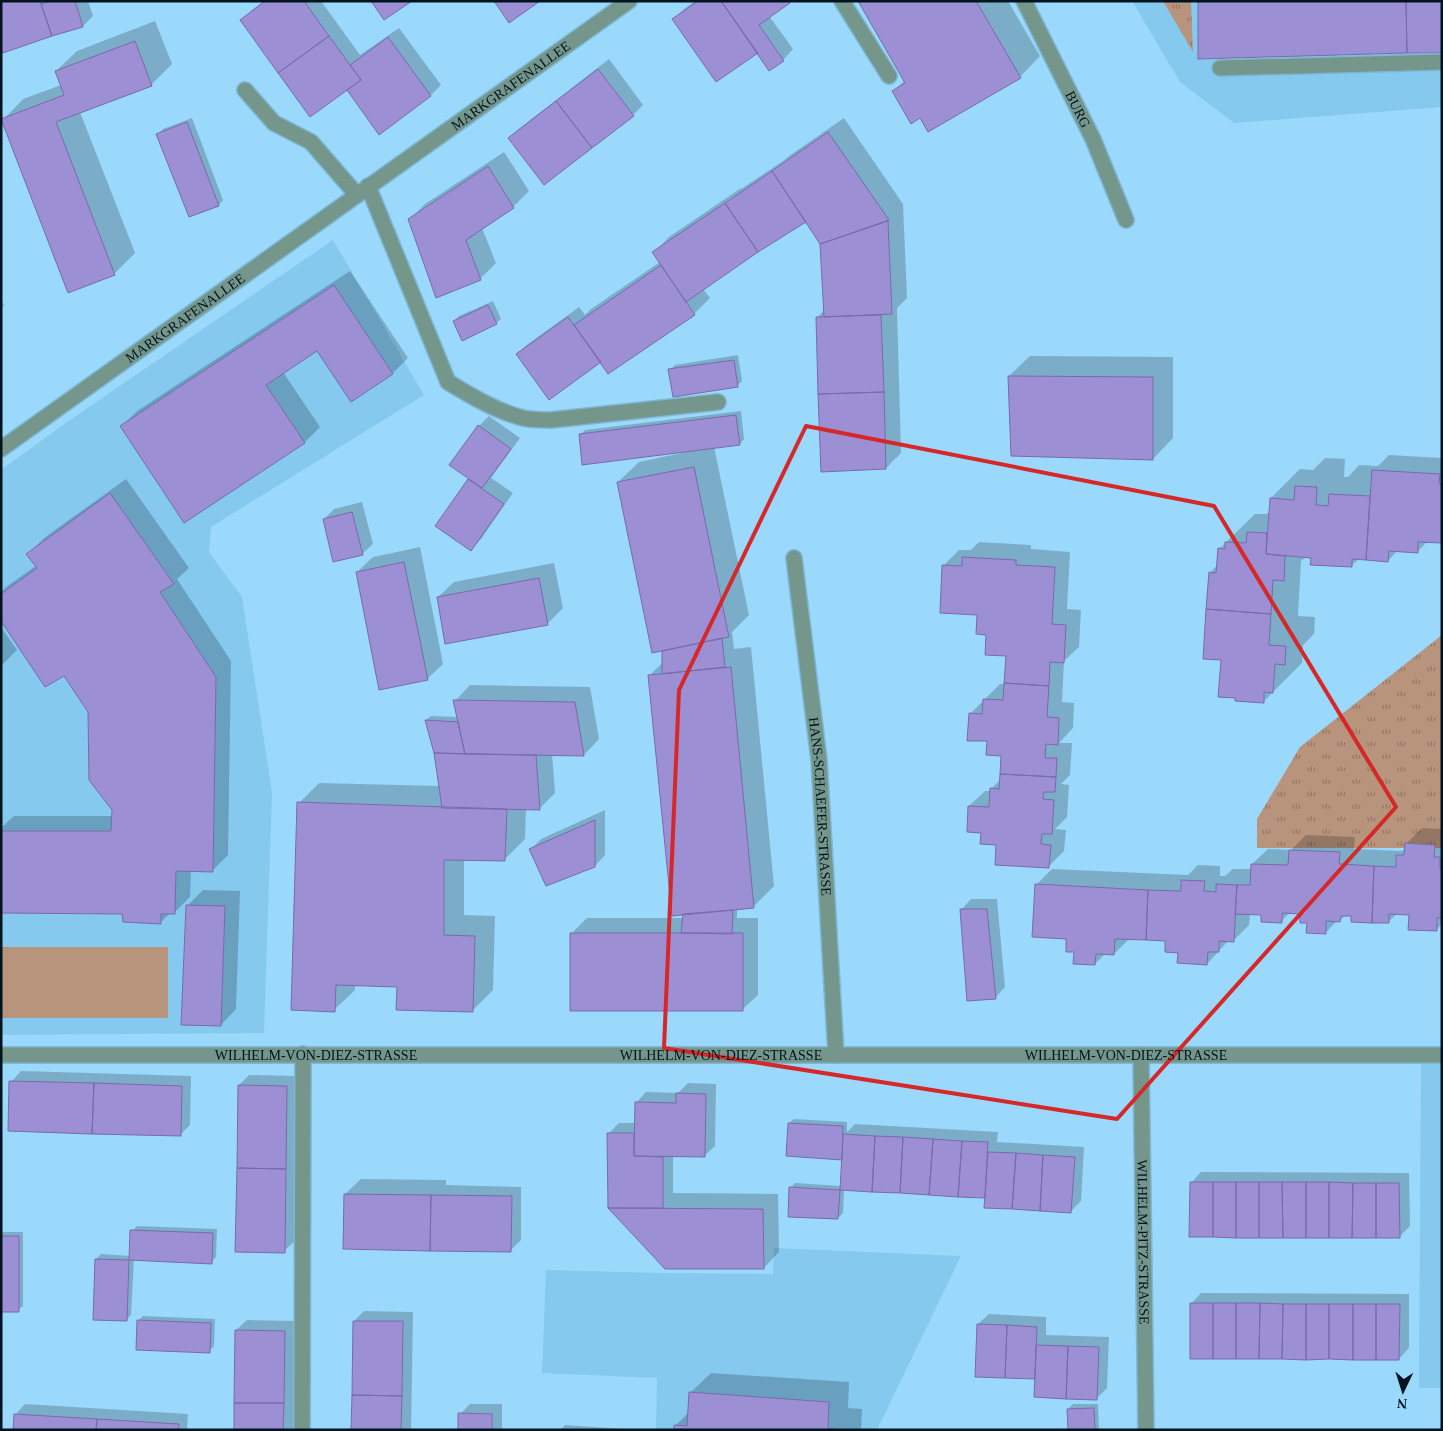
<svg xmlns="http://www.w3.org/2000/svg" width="1443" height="1431" font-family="Georgia,serif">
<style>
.built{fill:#85c9ef}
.grass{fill:url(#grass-tufts)}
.pitch{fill:#b9947d}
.shadow{fill:#0003}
.building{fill:#9d8fd3;stroke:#796aac}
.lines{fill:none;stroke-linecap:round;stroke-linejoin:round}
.minor-casing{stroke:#7eb6d4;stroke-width:18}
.minor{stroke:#74968b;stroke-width:15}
.marked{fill:none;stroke:#d62828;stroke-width:4;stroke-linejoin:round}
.labels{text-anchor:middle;stroke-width:5;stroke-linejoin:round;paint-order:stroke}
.street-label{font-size:14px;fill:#001420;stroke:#9ad9fc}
</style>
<defs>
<pattern id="grass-tufts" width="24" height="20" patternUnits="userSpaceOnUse" patternTransform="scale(1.25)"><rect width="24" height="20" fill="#b9947d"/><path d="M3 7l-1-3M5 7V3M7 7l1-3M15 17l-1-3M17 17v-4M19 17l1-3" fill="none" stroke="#947866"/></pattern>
</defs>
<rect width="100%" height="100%" fill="#9ad9fc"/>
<path class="built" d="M1132,1H1442V107L1234,123L1180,82Z
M333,240L424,395L211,527L209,552L242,597L272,792L264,1033L1,1035V470L67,422Z
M1421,1055H1442V1388H1419Z
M774,1248L961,1256L877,1430H656L657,1378L542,1373L546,1270L661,1273L773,1274Z"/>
<path class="grass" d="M1163,1H1191L1193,52Z
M1442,635V848H1257V819L1300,747Z"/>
<path class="pitch" d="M1,947H168V1018H1Z"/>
<path class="shadow" d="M1,1H88L93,16L83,26L1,51Z
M265,1H321L360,55L399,28L441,85L431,95L347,88L242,21L252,10Z
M695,1H790L769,16L793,49L783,60L758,52L674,19L684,9Z
M859,1H1008L1040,56L1020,77L894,91L905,80Z
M155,21L172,64L151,85L80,112L135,253L114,274L3,120L23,99L61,85L56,71L77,51Z
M609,59L643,105L633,115L544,183L510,138L520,128Z
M192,118L223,200L219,205L158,134L163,129Z
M844,118L903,204L907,298L897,308L901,453L886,468L817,318L825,309L822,243L807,221L759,251L703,289L710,298L694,314L608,372L601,361L517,354L528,344L579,307L585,315L591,309L660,262L654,253L669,237L741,188V189L783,161L789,156Z
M504,152L529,191L513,207L482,228L496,263L480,279L410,219L425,204Z
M350,271L408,358L392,374L317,349L283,372L320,427L305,442L184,522L122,426L137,411Z
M1,299L4,305L1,308Z
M493,301L501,319L496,323L454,321L459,316Z
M738,355L742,381L737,386L670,370L675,365Z
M1030,356L1173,357V438L1153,459L1009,376Z
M741,411L744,439L740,444L714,447L749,615L732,632L734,649L751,647L774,886L754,906L737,908V918H758V995L742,1010L571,934L587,918H684L650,675L663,662V651L666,649L618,482L639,462L682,453V451L580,435L585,430Z
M489,416L520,438L491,478L513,493L481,539L471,549L437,526L470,479L451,465L479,426Z
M1389,455L1442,458V542L1428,541L1417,552L1398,550L1388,561L1359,559L1351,566L1307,556L1301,561L1298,616L1315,617L1314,634L1303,645L1302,663L1263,702L1222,659L1210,573L1218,564L1219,549L1255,514H1267L1270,511L1271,498L1300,469L1313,470L1325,458L1345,459L1344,477H1348L1359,465L1378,466Z
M126,479L189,568L177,579L231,661L228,855L212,871L191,870L190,897L174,913H170L161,922L124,913L1,912V828L14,816H113V810L89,712L64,675L1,618V592L6,587L37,565L28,554L44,538Z
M362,502L373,544L362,554L324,519L334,509Z
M979,542L1031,545V549L1070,552L1067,609L1081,610L1079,647L1064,661L1062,702L1074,703L1073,728L1059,743H1072L1070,775L1061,784L1069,785L1067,817L1055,829L1066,830L1064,851L1049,866L998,844L982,832L969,806L985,791H991V789L1001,779L1002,754L988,740L970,714L1000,684H1005L1007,655L987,633L979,614L944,565L959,550H971Z
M420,547L443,664L427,679L357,572L373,557Z
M554,563L563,608L547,624L438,597L454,582Z
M1,627L17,650L1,666Z
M470,685L590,687L599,739L584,755L552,754L555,793L539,809L526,808L525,839L505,859H464V915L495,916L493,990L472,1011L398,985L355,984V990L334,1010L299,803L319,783L440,786L435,754L426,720L431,716L458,717L455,701Z
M605,810V855L595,866L531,849L541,839Z
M1422,828L1442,829V924L1436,930L1410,913H1398L1388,922L1352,915H1346L1340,920H1338L1325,933L1308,922L1302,913L1290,912L1281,922L1262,914H1250L1249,925L1234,940H1229L1207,964L1179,951L1166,939L1130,938L1114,954H1105L1095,964L1075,951L1036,885L1052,869L1188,875L1198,865L1220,866V876H1225L1233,869H1252V864L1268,849L1291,850L1306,835L1355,837L1354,849L1402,851L1406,847V844Z
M203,890L240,891L236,1009L221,1025L187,906Z
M971,899H997L1005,987L995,998L961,910Z
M21,1071L191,1076L190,1125L180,1135L11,1082Z
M249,1075L297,1076L295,1241L284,1251L239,1085Z
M688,1083L716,1084L715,1146L704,1156H673V1193L778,1194L779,1252L764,1268L665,1267L609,1208L608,1134L619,1123H636V1103L646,1092L678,1093Z
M794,1119L847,1122V1132L855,1124L998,1132L997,1142L1084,1147L1081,1201L1071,1211L986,1197L844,1189L843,1213L838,1218L790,1188L795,1183L841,1186L843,1158L789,1123Z
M1201,1172L1409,1173L1410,1226L1399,1237L1191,1183Z
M361,1179L446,1180V1185L521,1187V1240L510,1251L345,1194Z
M137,1226L217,1229L216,1257L211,1262L134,1259L131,1315L126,1320L96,1259L101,1254L131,1256L132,1231Z
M1,1232H23V1306L18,1310H1Z
M1201,1293L1409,1294V1348L1399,1359L1191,1304Z
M364,1311L413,1312L411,1430H353L354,1321Z
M989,1314L1046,1317V1335L1109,1337L1107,1388L1097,1398L1036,1378L978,1324Z
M143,1316L215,1319L214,1346L209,1351L138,1321Z
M247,1320L295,1321L293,1430H235L236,1330Z
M711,1373L849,1382L848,1408L862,1409L861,1430H675V1426L689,1412L690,1393Z
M25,1404L188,1414L187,1430H14L15,1415Z
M470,1404H502V1430H460V1414Z
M1073,1404H1098L1099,1430H1069L1068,1409Z
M565,1425L639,1430H560Z"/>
<path class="building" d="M1,1H40L52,36L3,53L1,48Z
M51,1H75L83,27L52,36L41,4Z
M265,1H304L329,36L278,73L240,20Z
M371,1H412L384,20Z
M494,1H540L509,23Z
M698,1H721L758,53L716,82L672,19Z
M721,1H789L790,3L759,25L784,61L769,71Z
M858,1H976L1021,78L928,132L920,118L911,124L892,91L905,83Z
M1198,1H1406L1407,53L1198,59Z
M1406,1H1442V53H1407Z
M329,36L361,80L310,117L278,73Z
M388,37L431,96L379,135L347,90L361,80L350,65Z
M135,41L152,86L56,122L115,275L68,293L1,119L64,95L55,71Z
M598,69L634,116L592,148L556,101Z
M556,101L592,148L544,185L508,138Z
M187,122L219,206L189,217L156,134Z
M828,132L889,220L820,244L772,171Z
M488,166L514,208L466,240L481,280L436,298L408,219Z
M772,171L806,222L758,252L725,203Z
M725,203L758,252L686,302L652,252Z
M888,221L892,314L824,317L820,244Z
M661,265L695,315L608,374L574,325Z
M334,285L393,374L351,402L317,351L266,385L305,443L184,523L120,426Z
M488,305L497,324L462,341L453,321Z
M881,315L884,392L818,394L816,317Z
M568,317L601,362L549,400L516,354Z
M734,360L738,387L673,397L668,369Z
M1008,376L1153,377V460L1011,456Z
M884,392L886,469L821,472L818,394Z
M736,415L740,445L582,465L579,434Z
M478,425L511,449L482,488L449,465Z
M694,467L729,637L652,653L617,482Z
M1372,470L1440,474L1439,484H1442V543L1418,542V553L1389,551L1388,562L1366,560Z
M468,479L504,504L471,551L435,526Z
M1295,486L1317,487L1316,505L1328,506L1329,494L1370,496L1366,560L1352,559V567L1310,565L1311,558L1266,554L1270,498L1294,500Z
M110,493L174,584L160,592L216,677L213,872L176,871L175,914H161V924L123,922L122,914L1,913V831H111L112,810L89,780L88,712L64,676L45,687L1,621V594L37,568L26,554Z
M352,512L363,555L333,562L323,519Z
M1247,532L1267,533L1266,554L1285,556L1284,581L1273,580L1271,614L1206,609L1209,572L1216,573L1218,548L1225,549V542L1246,543Z
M962,557L1016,560V565L1055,567L1052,624L1066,625L1064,663L1050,662L1049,686L1004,683L1006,656L985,655L986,635L976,634L977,615L940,613L942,565L962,566Z
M404,562L428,680L379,690L356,572Z
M539,578L548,625L445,644L437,597Z
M1206,609L1271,614L1269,645L1286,646L1285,665L1275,664L1273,693L1264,692V703L1235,701V698L1218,697L1221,660L1203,659Z
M722,638L725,667L662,674V651Z
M731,667L754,908L672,916L648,675Z
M1004,683L1049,686L1047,717L1059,718L1058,745L1046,744L1045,758H1057L1056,777L1000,774L1001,756L986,755L987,741H967L969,713L982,714L983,699L1003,700Z
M453,700L575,702L584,756L465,754Z
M425,720L458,722L465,754L434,753Z
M434,753L536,755L540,810L442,808Z
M1000,774L1056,777L1055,792H1044L1043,799L1054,800L1052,834H1042L1041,844L1051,845L1049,868L995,865L996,845L980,844L981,833L967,832L968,806L989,807L990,788L999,789Z
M297,802L507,809L505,861L444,860V935L475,936L473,1012L396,1010L397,987L336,985L335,1012L291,1010Z
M595,820V867L546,886L529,849Z
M1405,843L1435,845L1434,857H1440V869H1442V918H1437V931L1408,930L1409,915L1389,914V923H1372L1374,866L1396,867V855H1404Z
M1289,850L1340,852L1339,864L1374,866L1372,923L1351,922V916H1341L1340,922L1326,921V934L1306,933L1307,923H1300V914L1282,913V923L1261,922V915L1235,914L1237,885H1250L1251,864L1288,865Z
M1181,880L1205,881L1204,891L1216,892V884L1237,885L1234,942L1219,941V952H1208L1207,965L1177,963L1178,953L1165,952V941L1146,940L1148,890L1181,891Z
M1035,884L1148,890L1146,940L1115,939L1114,955L1096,954L1095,965L1073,964L1074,952H1066V939L1032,937Z
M186,905L225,906L221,1026L181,1025Z
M960,909H987L996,999L967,1001Z
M733,910L732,934L681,933L683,914Z
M570,933H743V1011H570Z
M9,1081L94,1083L92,1134L8,1131Z
M94,1083L182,1086L181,1136L92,1134Z
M238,1085L287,1086L286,1169L237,1168Z
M676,1093L706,1094L705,1157L634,1156L635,1102L676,1103Z
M788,1123L843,1126L842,1160L786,1156Z
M607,1133H634V1156L663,1157V1208H608Z
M843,1134L875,1136L872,1192L840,1190Z
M875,1136L903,1137L900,1193L872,1192Z
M903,1137L933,1139L929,1195L900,1193Z
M933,1139L962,1141L958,1197L929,1195Z
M962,1141L988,1142L985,1198L958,1197Z
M988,1152L1016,1153L1012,1209L984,1208Z
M1016,1153L1043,1155L1040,1211L1012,1209Z
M1043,1155L1075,1157L1071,1213L1040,1211Z
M237,1168L286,1169L285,1253L235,1252Z
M1190,1182H1213V1237H1189Z
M1213,1182H1236V1238L1213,1237Z
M1236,1182H1259V1238H1236Z
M1259,1182H1282L1283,1238H1259Z
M1282,1182H1306V1238H1283Z
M1306,1182H1329V1238H1306Z
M1329,1182L1353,1183L1352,1238H1329Z
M1353,1183H1376V1238H1352Z
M1376,1183H1399L1400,1238H1376Z
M789,1187L840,1190L838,1219L788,1217Z
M344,1194L431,1195L430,1251L343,1249Z
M431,1195L512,1196L511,1252L430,1251Z
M608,1208L763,1209L764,1269H665Z
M130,1230L213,1233L212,1264L129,1260Z
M1,1236H19V1312H1Z
M95,1259L129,1260L127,1321L93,1320Z
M1190,1303H1213V1359H1190Z
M1213,1303H1236V1359H1213Z
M1236,1303H1260L1259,1359H1236Z
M1260,1303L1283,1304L1282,1359H1259Z
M1283,1304H1306V1360L1282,1359Z
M1306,1304H1329V1359L1306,1360Z
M1329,1304H1353V1360L1329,1359Z
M1353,1304H1376V1360H1353Z
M1376,1304H1400L1399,1360H1376Z
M137,1320L211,1323L210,1353L136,1350Z
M353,1321H403L402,1396L352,1395Z
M977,1324L1007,1325L1005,1378L975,1377Z
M1007,1325L1037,1327L1035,1379L1005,1378Z
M235,1330L285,1331L284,1403H234Z
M1036,1345L1068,1346L1066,1399L1034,1397Z
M1068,1346L1099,1347L1097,1400L1066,1399Z
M689,1392L829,1402L828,1428L842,1430H674V1425L687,1426Z
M352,1395L402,1396L401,1430H351Z
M234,1403H284L283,1430H234Z
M1094,1408L1095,1430H1068L1067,1409Z
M458,1413L492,1414V1430H458Z
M14,1414L97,1419L96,1430H13Z
M97,1419L179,1424L178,1430H96Z"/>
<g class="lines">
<g class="minor-casing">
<g id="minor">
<path d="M842,1L889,76"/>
<path id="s1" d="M1024,1L1093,139L1126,220"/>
<path d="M1220,68L1442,62"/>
<path d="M245,90L274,123L311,142L357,195"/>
<path d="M368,186L448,382C471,396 496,411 523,418C532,420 542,420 551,420L718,402"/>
<path id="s2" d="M1,449L629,1"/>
<path id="s3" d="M794,558L819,760L836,1055"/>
<path id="s4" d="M1,1055H1442"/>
<path id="s5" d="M1141,1056L1146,1430"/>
<path d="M302,1430L303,1054"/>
</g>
</g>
<use href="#minor" class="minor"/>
</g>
<path class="marked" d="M806,426L1214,506L1396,807L1117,1119L664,1048L679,690Z"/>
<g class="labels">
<g class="street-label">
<text dy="5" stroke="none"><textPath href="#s2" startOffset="626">MARKGRAFENALLEE</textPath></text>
<text dy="5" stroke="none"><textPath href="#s1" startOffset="121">BURG</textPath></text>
<text dy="5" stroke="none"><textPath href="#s2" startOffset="226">MARKGRAFENALLEE</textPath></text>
<text dy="5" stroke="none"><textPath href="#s3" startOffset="250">HANS-SCHAEFER-STRASSE</textPath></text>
<text dy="5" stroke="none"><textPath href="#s4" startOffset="315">WILHELM-VON-DIEZ-STRASSE</textPath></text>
<text dy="5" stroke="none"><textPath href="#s4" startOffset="720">WILHELM-VON-DIEZ-STRASSE</textPath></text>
<text dy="5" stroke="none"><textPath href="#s4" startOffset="1125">WILHELM-VON-DIEZ-STRASSE</textPath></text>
<text dy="5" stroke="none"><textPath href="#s5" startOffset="186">WILHELM-PITZ-STRASSE</textPath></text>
</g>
</g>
<rect width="1443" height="1431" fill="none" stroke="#001420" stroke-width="5"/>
<g transform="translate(1403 1391) rotate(184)" stroke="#9ad9fc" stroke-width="4" paint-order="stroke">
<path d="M0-4L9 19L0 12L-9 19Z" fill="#001420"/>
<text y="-8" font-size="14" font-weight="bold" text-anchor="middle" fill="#001420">N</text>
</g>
</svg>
